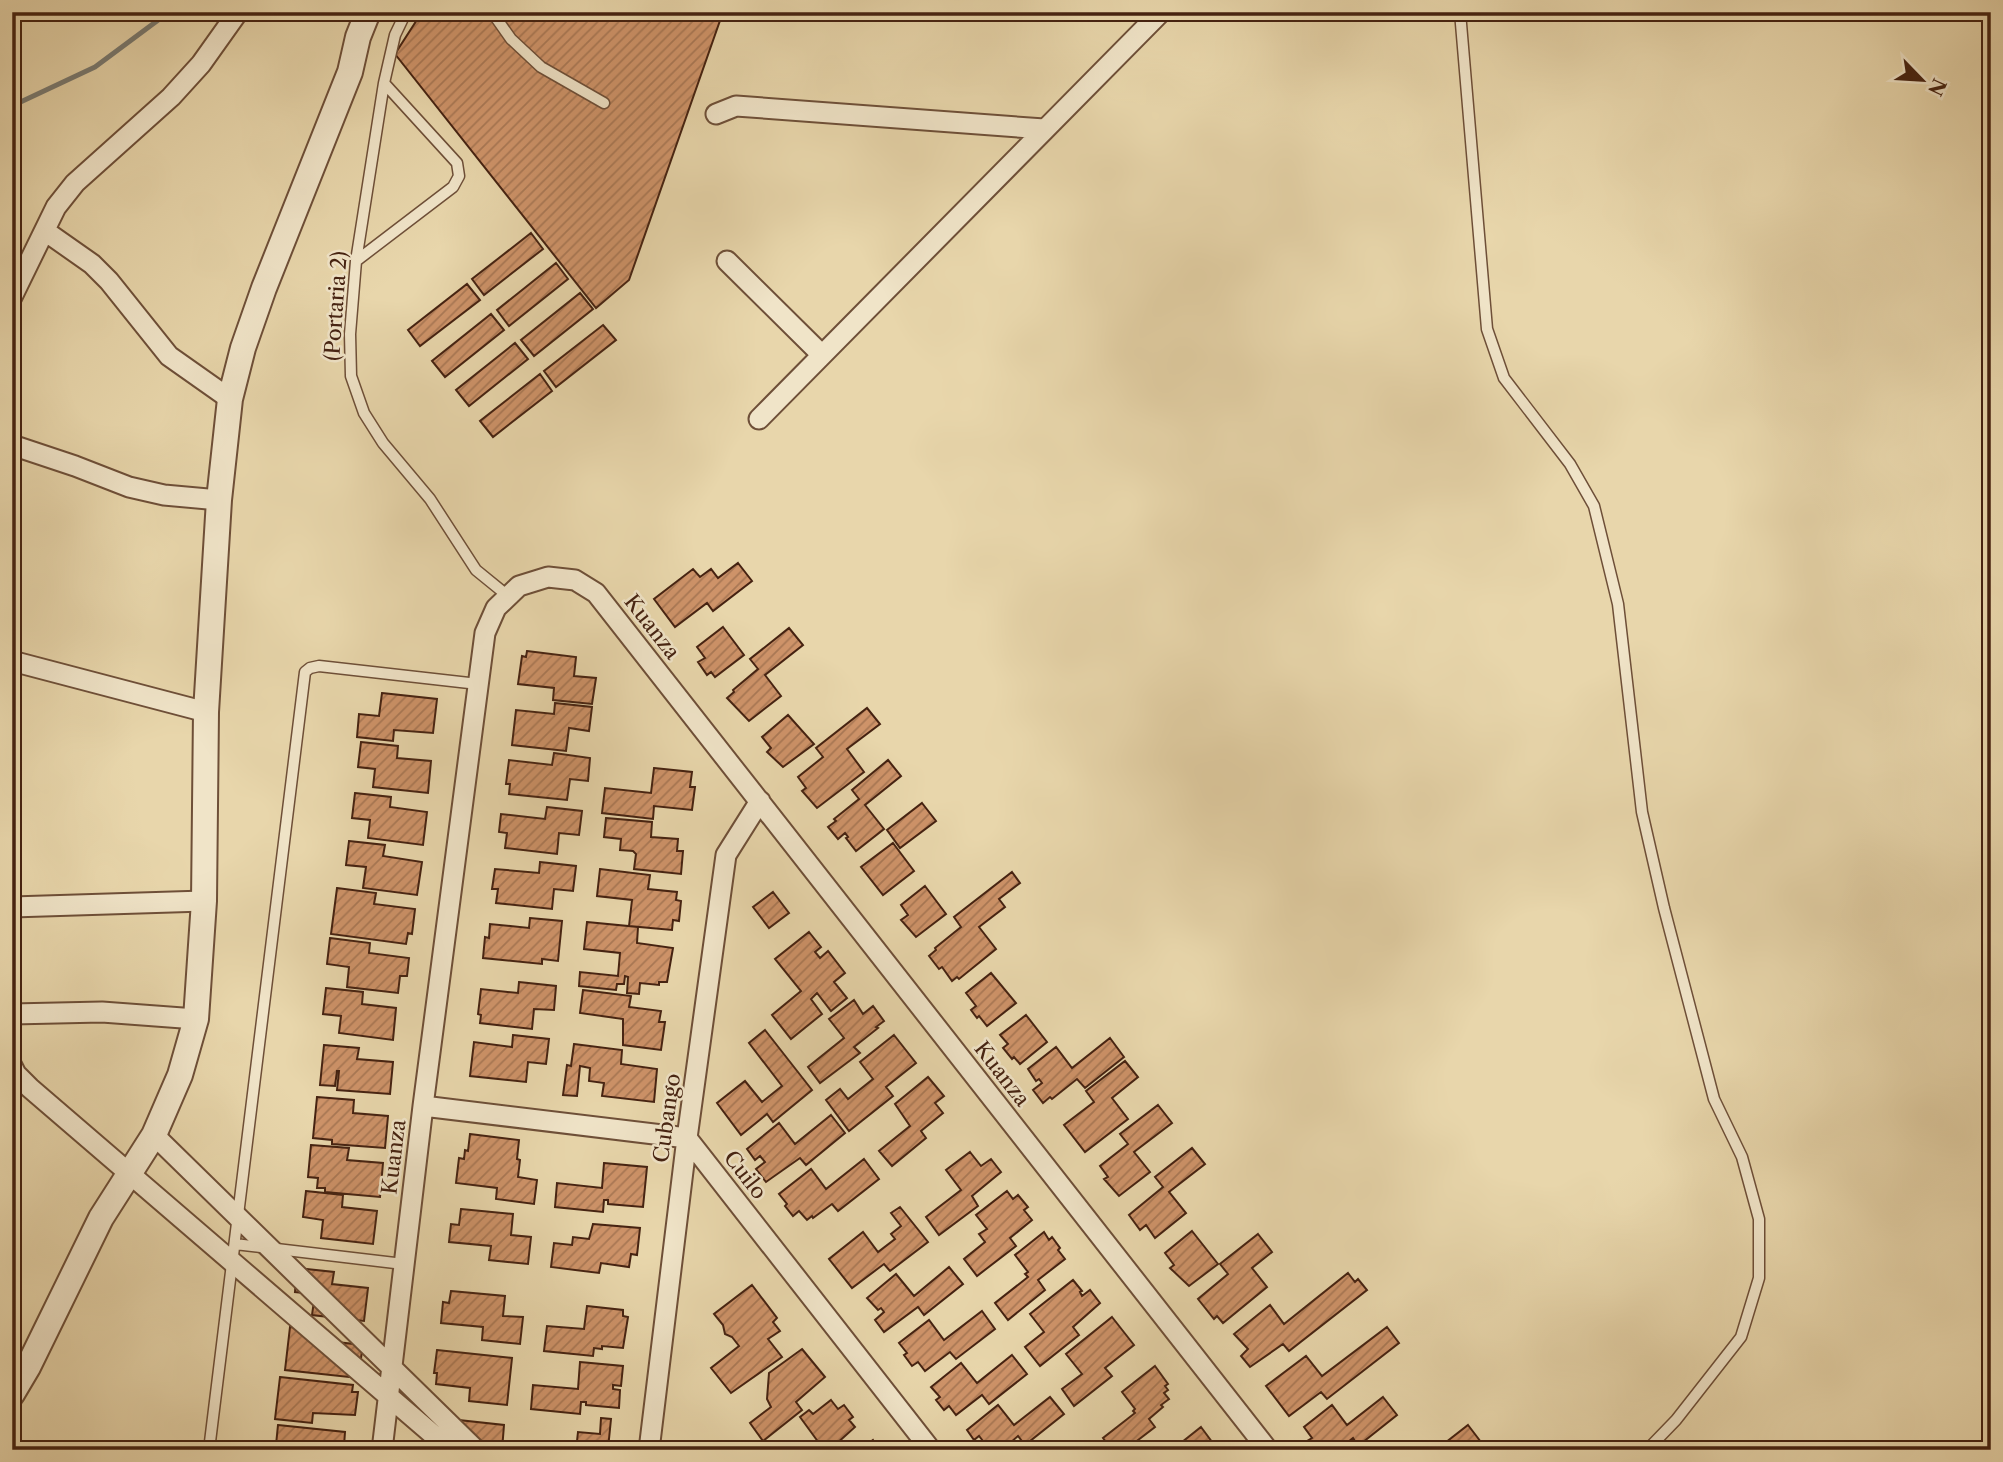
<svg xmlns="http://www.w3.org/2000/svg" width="2003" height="1462" font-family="'Libre Caslon Text',serif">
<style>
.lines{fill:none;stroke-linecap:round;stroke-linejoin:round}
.stream{stroke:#797b73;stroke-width:5}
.building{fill:url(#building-hatch);stroke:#452211;stroke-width:2}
.service-casing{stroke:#6e4f38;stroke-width:13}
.minor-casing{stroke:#6e4f38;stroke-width:23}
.tertiary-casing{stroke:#6e4f38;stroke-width:28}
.service{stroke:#f0e4c8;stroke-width:10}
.minor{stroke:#f0e4c8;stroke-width:19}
.tertiary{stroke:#f0e4c8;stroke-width:24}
.labels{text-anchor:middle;stroke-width:5;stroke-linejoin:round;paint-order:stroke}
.street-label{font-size:21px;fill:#452211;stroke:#f0e4c8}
</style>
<defs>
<pattern id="building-hatch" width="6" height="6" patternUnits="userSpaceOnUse" patternTransform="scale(1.75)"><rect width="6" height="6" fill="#ce9369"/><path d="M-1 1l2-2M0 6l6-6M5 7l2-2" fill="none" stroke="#a97855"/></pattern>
</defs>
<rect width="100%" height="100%" fill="#e8d6ab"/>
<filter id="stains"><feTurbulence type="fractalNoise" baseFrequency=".00286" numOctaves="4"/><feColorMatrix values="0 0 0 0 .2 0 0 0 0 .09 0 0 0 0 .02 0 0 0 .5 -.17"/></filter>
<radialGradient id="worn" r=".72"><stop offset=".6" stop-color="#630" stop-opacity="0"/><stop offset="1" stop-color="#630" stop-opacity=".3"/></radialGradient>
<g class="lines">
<path class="stream" d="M12,106L95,67L169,12"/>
</g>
<path class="building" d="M422,12H723L629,280L596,308L395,54Z
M531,233L543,249L484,295L472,279Z
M556,263L568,279L509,326L497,310Z
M467,284L480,300L420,346L408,330Z
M580,293L593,309L534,356L521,340Z
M491,314L504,330L445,377L432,361Z
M603,325L616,340L556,387L544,371Z
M515,343L528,359L469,406L456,390Z
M540,374L552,391L493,437L480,421Z
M738,563L752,581L713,611L707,603L675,627L654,599L693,569L700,577L711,569L718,578Z
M723,627L744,655L715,677L711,672L707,675L698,662L705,658L697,647Z
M789,628L803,645L765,675L781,696L749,721L727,698L734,692L733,690L758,669L750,659Z
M527,651L576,657L574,676L596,678L592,704L553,700L554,688L518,684L522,656L526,657Z
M382,693L437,699L433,733L394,730L393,741L357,737L359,714L379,716Z
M555,703L592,707L589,731L569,728L566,751L512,745L516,710L554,714Z
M867,708L880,724L847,749L864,772L817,808L802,791L806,788L798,777L823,757L816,748Z
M788,715L814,744L783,767L767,752L771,748L762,737Z
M361,742L398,746L397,758L431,761L428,793L373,787L375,769L358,767Z
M554,753L590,758L588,781L570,779L567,800L509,794L510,784H506L509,760L552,765Z
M888,760L901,776L865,805L884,829L856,851L846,838L848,837L845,833L838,839L828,827L836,821L834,819L859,799L852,790Z
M654,768L692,772L690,787H695L692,810L654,806L653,819L602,813L605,788L651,793Z
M355,793L391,797L390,807L427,812L423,845L368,838L370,820L352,818Z
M922,803L936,821L900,848L887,830Z
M547,807L582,811L579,835L559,833L557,854L505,848L507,833L499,832L501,814L545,819Z
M606,818L652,822L651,837L678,839L677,851H683L681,874L634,869L636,854L633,851L620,850L621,839L604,837Z
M349,841L385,845L383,856L422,862L417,895L363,888L366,867L346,865Z
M893,843L914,871L883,895L861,867Z
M540,862L576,866L573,891L554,889L552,909L496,903L498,889H492L495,869L539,873Z
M600,869L650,875L648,889L677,892L676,900L681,901L679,921L673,920L672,930L629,926L632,900L597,896Z
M1012,872L1020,883L999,899L1005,907L979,927L996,949L959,979L957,977L952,981L942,967L939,969L929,956L936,950L935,948L961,927L954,917Z
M925,886L946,914L916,937L901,920L908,915L901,905Z
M337,888L376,893L374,904L415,909L412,934L408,933L406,944L331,934Z
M773,892L789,913L769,928L753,907Z
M530,918L562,921L558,961L542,959V964L483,958L485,937L489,938L490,924L529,928Z
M587,922L638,927L637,943L673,948L667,982H659V985L640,983L639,994L627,993L628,977L625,976L624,984H617L616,990L579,986L580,972L618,976L620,953L584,949Z
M809,932L821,947L815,952L820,958L828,951L845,973L834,982L847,998L831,1011L817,993L811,999L822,1014L791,1039L772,1015L801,991L775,959Z
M330,938L370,943L369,953L409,958L407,976H400L398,993L347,987L349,967L327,964Z
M991,973L1016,1003L987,1026L979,1016L977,1018L971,1010L976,1006L966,993Z
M519,982L556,986L554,1010L534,1009L532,1029L480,1023L481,1015L478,1014L481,989L518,993Z
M326,988L363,992L362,1004L396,1008L393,1040L339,1033L341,1016L323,1014Z
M583,990L631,996L629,1007L661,1011L659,1022H665L661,1050L623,1045V1019L580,1013Z
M854,1000L863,1014L873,1006L884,1021L876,1027L878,1028L854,1047L860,1053L820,1083L808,1067L844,1038L829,1019Z
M1026,1015L1047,1042L1020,1064L1014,1057L1012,1059L1003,1048L1008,1044L1000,1035Z
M765,1030L812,1090L773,1122L767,1114L741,1135L717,1103L745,1081L762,1102L782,1086L749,1043Z
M513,1035L549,1039L546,1064L528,1062L526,1082L470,1076L474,1042L512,1047Z
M894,1035L916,1063L886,1087L893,1096L849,1131L826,1100L840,1089L848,1099L873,1079L860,1062Z
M1110,1038L1124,1057L1085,1088L1077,1079L1052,1099L1050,1097L1043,1103L1033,1090L1042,1083L1039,1079L1036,1081L1028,1069L1056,1047L1072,1068Z
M574,1044L622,1050L621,1064L657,1069L654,1102L602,1096L604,1083L589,1081L590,1068L580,1066L577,1096L563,1095L567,1065L571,1066Z
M324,1045L359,1048L357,1059L393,1062L390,1094L337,1090L339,1071H337L335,1086L320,1085Z
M1125,1061L1138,1077L1112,1098L1128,1119L1085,1152L1064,1125L1094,1102L1086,1091Z
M928,1077L944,1096L935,1103L943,1113L921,1131L926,1138L892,1166L879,1151L910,1126L895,1104Z
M317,1097L354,1100L353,1113L388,1116L385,1148L332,1144V1140L313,1138Z
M1158,1105L1172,1123L1134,1152L1150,1172L1119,1196L1104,1179L1108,1177L1100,1166L1128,1144L1120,1134Z
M831,1115L845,1133L806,1165L800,1158L766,1182L756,1169L765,1162L760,1156L755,1160L747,1149L779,1123L795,1144Z
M470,1134L519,1140L517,1159L520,1160L518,1177L537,1180L534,1204L496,1199L497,1188L456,1183L459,1158L464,1159L465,1150L468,1151Z
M311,1145L349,1148L347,1160L383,1163L380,1197L325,1192V1188H317L318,1178L308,1177Z
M1192,1148L1205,1164L1169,1192L1186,1213L1155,1238L1146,1225L1140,1230L1129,1215L1163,1187L1155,1177Z
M970,1152L981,1166L991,1159L1001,1172L972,1196L978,1206L939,1235L926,1217L961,1190L946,1170Z
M864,1159L879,1179L838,1211L832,1204L813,1218L812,1216L807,1220L799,1211L793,1216L785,1206L787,1204L779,1194L811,1169L826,1189Z
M604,1163L647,1167L643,1207L608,1204V1200H604L603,1212L555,1207L557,1183L602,1188Z
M306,1191L343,1195L342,1207L377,1211L373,1244L321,1238L323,1220L303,1217Z
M1007,1191L1013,1199L1018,1195L1028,1207L1024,1210L1032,1220L1010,1238L1016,1246L977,1276L964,1259L985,1242L979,1234L987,1229L976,1215Z
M900,1207L928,1242L890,1271L884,1264L852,1288L829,1259L863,1232L878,1252L895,1239L891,1234L901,1226L891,1213Z
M461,1209L513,1214L511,1235L531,1237L528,1264L489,1260L491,1246L449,1242L451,1224L459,1225Z
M593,1224L640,1228L637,1255L631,1254L629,1267L601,1263L599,1273L551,1267L554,1243L572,1245L573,1237L589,1239Z
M1192,1231L1218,1264L1189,1286L1170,1268L1174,1265L1165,1253Z
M1044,1232L1049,1240L1052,1237L1060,1248L1058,1250L1065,1259L1038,1280L1045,1290L1008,1320L995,1303L1028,1277L1025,1274L1028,1272L1015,1255Z
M1258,1234L1272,1252L1252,1268L1267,1287L1223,1323L1217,1316L1214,1319L1198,1299L1228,1274L1220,1264Z
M949,1267L963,1284L924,1315L918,1307L884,1332L875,1320L884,1312L881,1308L878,1310L867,1298L896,1274L914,1296Z
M297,1268L334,1272L332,1284L368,1288L364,1321L312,1315L315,1294L295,1292Z
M1348,1273L1355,1282L1358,1279L1367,1290L1289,1351L1283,1344L1250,1367L1241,1356L1248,1349L1234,1334L1270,1305L1284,1324Z
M1073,1280L1082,1291L1080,1292L1082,1296L1090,1290L1100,1303L1073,1327L1079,1335L1040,1366L1025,1347L1044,1332L1030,1314Z
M752,1285L777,1318L773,1322L780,1331L768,1339L782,1357L731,1393L711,1368L739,1346L732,1337L725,1334L723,1325L714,1314Z
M451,1291L505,1296L503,1316L523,1317L520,1344L482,1340L483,1327L441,1323L443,1302L449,1303Z
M587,1306L623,1310V1316L628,1317L623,1348L602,1346V1349L594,1348L593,1356L544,1351L547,1326L584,1329Z
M982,1311L995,1329L956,1359L950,1352L925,1371L918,1362L912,1366L904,1355L907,1353L899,1343L929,1320L944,1340Z
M1112,1317L1134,1345L1105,1368L1112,1376L1074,1406L1062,1389L1082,1374L1066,1354Z
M290,1327L328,1331L327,1341L363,1345L358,1378L285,1370Z
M1387,1327L1399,1343L1327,1399L1321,1392L1289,1416L1266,1386L1306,1356L1322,1376Z
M802,1349L825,1377L796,1402L802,1410L763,1441L750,1423L771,1407L767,1399L769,1373Z
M437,1350L512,1358L507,1405L469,1401L470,1388L436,1384L437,1373H434Z
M1012,1355L1027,1374L989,1404L982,1395L956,1415L949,1406L944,1410L936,1400L940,1397L931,1387L961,1363L977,1383Z
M580,1362L623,1366L621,1386L613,1385V1389L620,1390L619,1408L586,1405V1402H581L580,1414L531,1409L533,1385L578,1389Z
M1155,1366L1168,1384L1165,1386L1168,1390L1164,1393L1169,1399L1161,1405L1163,1407L1149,1419L1155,1427L1125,1450H1112L1103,1438L1135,1413L1133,1411L1135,1409L1122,1392Z
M280,1377L353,1385L352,1392H358L355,1415L313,1413L312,1423L275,1419Z
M1050,1397L1064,1414L1025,1445L1018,1436L1002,1450H978L976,1447L983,1441L979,1436L974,1440L967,1430L998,1405L1014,1425Z
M1383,1397L1397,1415L1358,1446L1353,1438L1338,1450H1323L1320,1446L1314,1450L1307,1441L1312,1438L1304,1427L1332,1405L1347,1425Z
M831,1400L838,1409L844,1405L853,1417L849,1420L855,1427L834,1446L837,1450H811L819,1443L800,1417L809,1410L813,1414Z
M431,1417L504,1425L502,1450H428Z
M601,1418L611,1419L608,1449L613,1450H576L578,1432L600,1434Z
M278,1425L345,1432L344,1446L351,1447V1450H271L272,1445H276Z
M1468,1425L1487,1450H1436Z
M1201,1427L1218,1450H1172Z
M873,1440L880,1450H860Z"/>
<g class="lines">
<g class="service-casing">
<path id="service" d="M406,12L395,35L384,83L356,261L350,334L351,376L364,413L383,443L430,499L476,570L508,596
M492,12L511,39L541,67L604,103
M1460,12L1487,329L1504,378L1570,464L1594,506L1618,604L1642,812L1664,908L1714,1099L1742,1157L1759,1219V1278L1741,1337L1676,1420L1647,1450
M356,261L453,187L459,176L457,163L384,83
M235,1244L395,1263
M209,1450L305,672L310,668L319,666L478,684"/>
</g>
<g class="minor-casing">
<path id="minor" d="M716,114L736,106L1044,129
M45,231L92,264L109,281L169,356L230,399
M727,261L822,355
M12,297L56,207L75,183L171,97L201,64L238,12
M759,419L1161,12
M12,445L75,466L129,487L164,495L219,500
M12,661L206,712
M12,907L204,901
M12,1014L102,1012L196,1019
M12,1066L16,1074L30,1088L451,1450
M423,1106L687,1138L931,1450
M154,1135L476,1450
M382,1450L423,1106L485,633L496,608L519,586L548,577L575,580L596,593L1268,1450
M649,1450L687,1138L726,855L760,801"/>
</g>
<g class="tertiary-casing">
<path id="tertiary" d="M12,1394L28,1367L101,1218L154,1135L180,1075L196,1019L204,901L206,712L219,500L230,399L243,348L264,288L350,72L358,37L368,12"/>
</g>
<use href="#service" class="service"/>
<use href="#minor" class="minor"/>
<use href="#tertiary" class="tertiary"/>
</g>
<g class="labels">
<g class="street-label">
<text transform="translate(336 306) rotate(-86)" y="7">(Portaria 2)</text>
<text transform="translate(652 627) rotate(52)" y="7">Kuanza</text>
<text transform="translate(1002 1074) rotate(52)" y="7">Kuanza</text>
<text transform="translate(667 1118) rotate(-82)" y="7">Cubango</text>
<text transform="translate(394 1157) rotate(-83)" y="7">Kuanza</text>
<text transform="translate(745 1175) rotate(52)" y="7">Cuilo</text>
</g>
</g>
<rect width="2003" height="1462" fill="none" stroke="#e8d6ab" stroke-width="42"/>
<rect x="14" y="14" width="1975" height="1434" fill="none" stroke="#452211" stroke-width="3.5"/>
<rect x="21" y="21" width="1961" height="1420" fill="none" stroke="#452211" stroke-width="2"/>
<g transform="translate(1922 80) rotate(115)" stroke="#f0e4c8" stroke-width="5" paint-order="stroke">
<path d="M0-5L12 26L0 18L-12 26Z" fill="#452211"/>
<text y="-10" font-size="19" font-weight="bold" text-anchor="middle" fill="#452211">N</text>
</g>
<rect width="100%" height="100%" filter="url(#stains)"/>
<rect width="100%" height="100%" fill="url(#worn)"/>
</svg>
